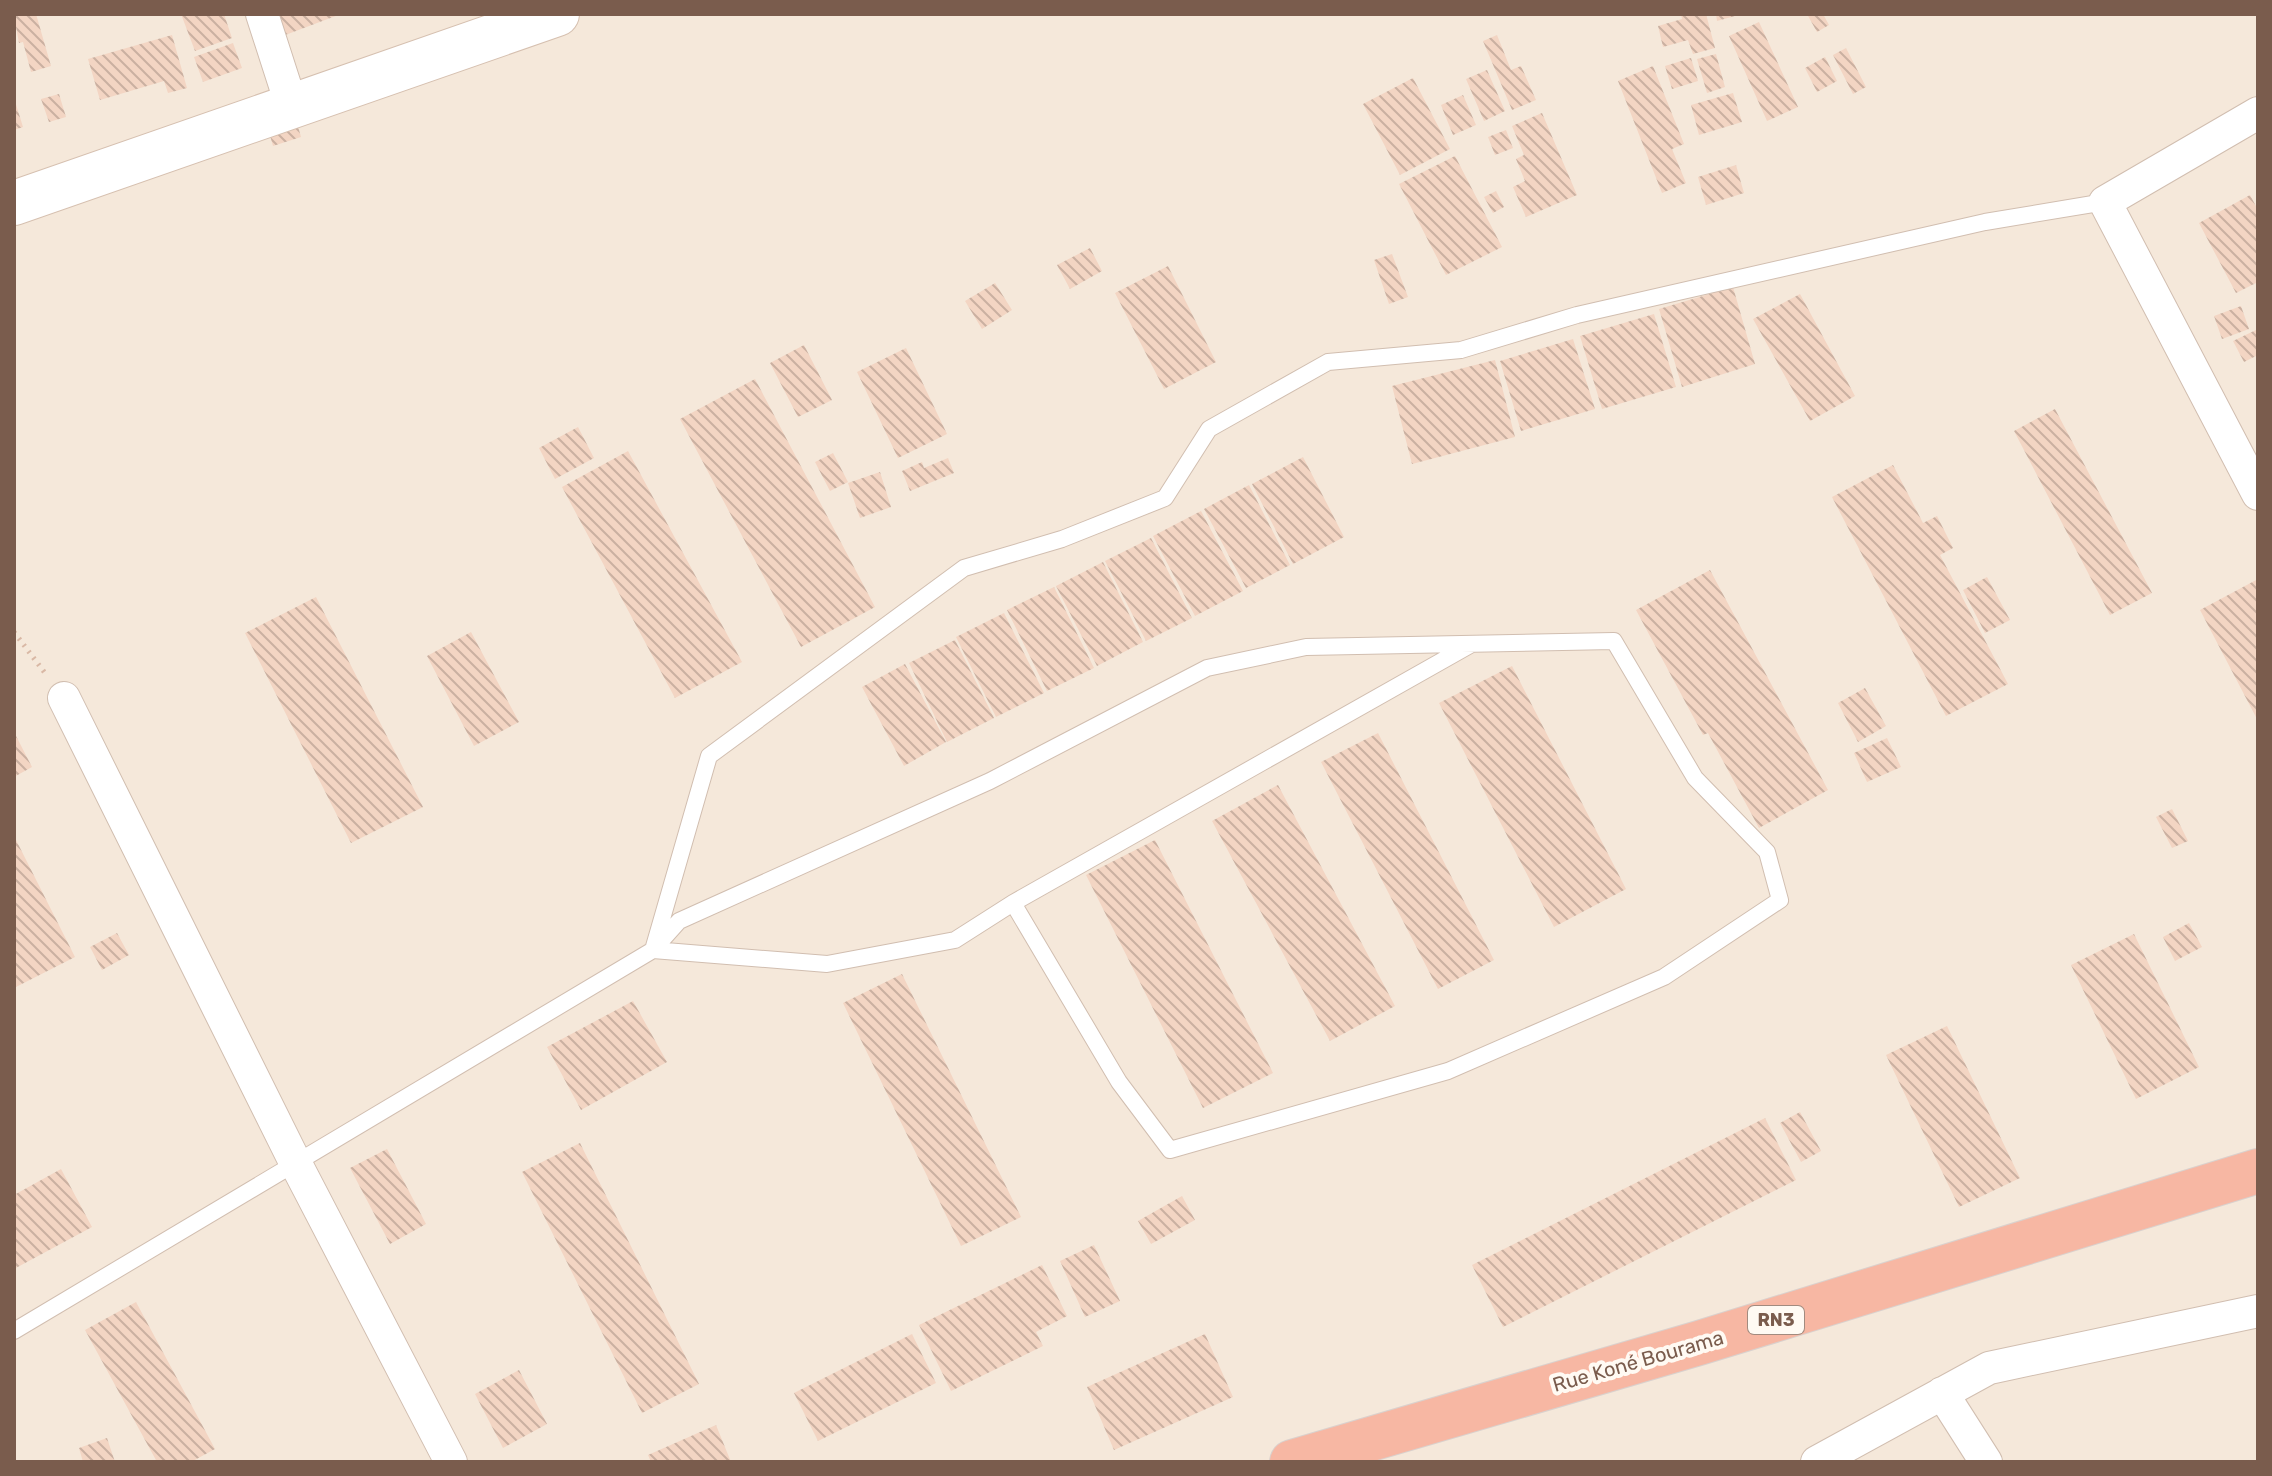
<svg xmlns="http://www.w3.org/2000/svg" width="2272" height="1476" font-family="Rubik,sans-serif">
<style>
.residential{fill:#f5e8da}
.building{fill:url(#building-back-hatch)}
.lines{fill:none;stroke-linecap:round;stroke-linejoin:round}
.lane-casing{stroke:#d1beb0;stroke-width:18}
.street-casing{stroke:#d1beb0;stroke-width:34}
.secondary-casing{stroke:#d6c0b0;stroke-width:46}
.highway-casing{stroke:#dad1cd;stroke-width:46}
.path{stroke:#d9b8a5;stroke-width:5;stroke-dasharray:2 6;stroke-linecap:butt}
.lane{stroke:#fff;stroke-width:16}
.street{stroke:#fff;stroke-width:32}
.secondary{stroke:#fff;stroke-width:44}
.highway{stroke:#f7b7a3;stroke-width:44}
.labels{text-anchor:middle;stroke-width:8;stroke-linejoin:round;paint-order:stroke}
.shield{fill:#fffaf3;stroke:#a28b7f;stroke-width:2}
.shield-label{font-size:18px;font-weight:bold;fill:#7a5c4d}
.street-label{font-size:20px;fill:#7a5c4d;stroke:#fffaf3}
</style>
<defs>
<pattern id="building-back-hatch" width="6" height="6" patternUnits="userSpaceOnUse" patternTransform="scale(2)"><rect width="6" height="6" fill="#f3d5c3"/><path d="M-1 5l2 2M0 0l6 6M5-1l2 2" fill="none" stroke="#cab0a1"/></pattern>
</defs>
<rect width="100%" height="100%" fill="#fdf6ec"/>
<path class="residential" d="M14,14H2258V1462H14Z"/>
<path class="building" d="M36,14L51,66L31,72L23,42L19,43L14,16Z
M181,14H224L232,38L195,51Z
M272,14H341L280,37Z
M1681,14H1706L1715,48L1693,54L1688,40L1663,47L1658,26L1682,19Z
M1716,14H1734L1735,16L1717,21Z
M1807,14H1823L1829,25L1817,32Z
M1759,22L1798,107L1767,121L1729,36Z
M172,35L187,88L168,93L164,81L100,100L88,59Z
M1497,35L1511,70L1521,66L1536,100L1512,110L1483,41Z
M233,43L242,68L203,82L194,57Z
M1846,48L1866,87L1853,94L1833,55Z
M1716,54L1725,87L1707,93L1697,59Z
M1825,57L1837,81L1817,92L1805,68Z
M1691,58L1698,81L1672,89L1665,66Z
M1653,66L1684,144L1672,149L1686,183L1662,193L1618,81Z
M1487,70L1505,111L1484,121L1466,79Z
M1413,78L1450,149L1400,175L1363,104Z
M1733,93L1742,122L1699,135L1691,105Z
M59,94L66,117L49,122L41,99Z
M1463,95L1476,125L1453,135L1441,105Z
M14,98L23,127L14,130Z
M1542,113L1577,195L1526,217L1513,187L1525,181L1516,159L1524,155L1512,126Z
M297,123L301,137L273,146L269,132Z
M1506,130L1513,148L1495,155L1488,137Z
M1455,156L1502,247L1446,275L1399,184Z
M1736,165L1744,193L1706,205L1698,177Z
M1496,191L1504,207L1493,213L1484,197Z
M2250,195L2258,210V282L2236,293L2199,223Z
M1090,248L1102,271L1070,289L1057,265Z
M1392,254L1408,297L1389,304L1374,260Z
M1168,266L1216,362L1164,389L1115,293Z
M995,283L1012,310L982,329L965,301Z
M1733,287L1755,364L1682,387L1659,309Z
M1800,294L1855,396L1810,421L1753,319Z
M2241,306L2249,329L2222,339L2214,316Z
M1654,314L1676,387L1602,409L1580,336Z
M2258,329V355L2244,362L2233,341Z
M1573,339L1595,409L1521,431L1500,361Z
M804,345L832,400L798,417L770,363Z
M906,348L947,434L898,458L857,372Z
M1495,360L1515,437L1412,464L1392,386Z
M755,379L875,607L801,647L680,419Z
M2055,409L2152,593L2110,615L2014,431Z
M578,427L594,458L555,479L539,448Z
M628,451L742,662L675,698L562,487Z
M833,453L848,482L830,491L815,462Z
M1303,457L1344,537L1293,564L1252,484Z
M948,458L954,473L910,491L902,471L922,462L924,468Z
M1893,465L1923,523L1937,516L1953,548L1940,555L2008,684L1946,716L1832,497Z
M880,472L891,507L860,518L848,483Z
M1249,485L1290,565L1246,588L1204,509Z
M1201,511L1243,591L1195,616L1153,536Z
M1151,538L1192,618L1146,641L1105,561Z
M1103,562L1143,642L1097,666L1056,586Z
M1710,570L1828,790L1759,828L1708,733L1703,735L1636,610Z
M1987,577L2010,620L1985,633L1963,590Z
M2258,579V721L2200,610Z
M1054,587L1094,668L1047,691L1007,610Z
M316,597L423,807L351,843L245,633Z
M1004,613L1044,693L996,717L956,637Z
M471,632L519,722L474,746L427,656Z
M955,640L994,718L947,742L909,663Z
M905,664L946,742L904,766L862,687Z
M1512,666L1626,889L1554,927L1439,703Z
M1865,688L1886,726L1858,742L1838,703Z
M14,732L32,767L14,777Z
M1378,733L1494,960L1438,989L1321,762Z
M1887,738L1901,767L1867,782L1854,753Z
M1278,785L1395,1006L1330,1041L1212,821Z
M2172,809L2188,841L2172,848L2156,817Z
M14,836L75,957L14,988Z
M1155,840L1273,1073L1203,1108L1086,875Z
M2189,923L2202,947L2175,961L2163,937Z
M117,933L129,955L102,970L90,947Z
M2134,934L2199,1067L2136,1099L2071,965Z
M902,974L1021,1217L961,1246L843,1003Z
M633,1001L667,1062L581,1110L547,1047Z
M1947,1026L2020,1178L1959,1207L1886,1055Z
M1800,1112L1821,1151L1801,1162L1780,1123Z
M1765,1118L1796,1180L1503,1327L1472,1265Z
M580,1143L699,1384L642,1413L522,1172Z
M387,1149L426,1224L390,1244L350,1168Z
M61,1169L92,1227L14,1269V1195Z
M1182,1196L1195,1220L1151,1244L1138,1221Z
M1094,1245L1120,1301L1085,1317L1060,1261Z
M1042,1265L1067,1316L1036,1332L1043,1346L951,1391L919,1325Z
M136,1302L215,1449L191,1462H157L85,1330Z
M912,1334L936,1383L818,1441L794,1393Z
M1205,1334L1233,1397L1114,1450L1087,1387Z
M519,1370L547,1424L503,1448L475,1394Z
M716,1425L731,1462H651L648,1455Z
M107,1438L115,1462H83L79,1448Z"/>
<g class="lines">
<g class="lane-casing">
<path id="lane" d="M1470,645L1013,903L955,940L827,964L653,950L709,756L964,568L1062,539L1165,498L1209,429L1328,362L1461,350L1577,315L1985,222L2105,202
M14,1331L653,950L679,921L990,781L1207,668L1306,647L1614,641L1695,778L1767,852L1780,900L1664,977L1448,1071L1170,1150L1119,1082L1013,903"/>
</g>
<g class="street-casing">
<path id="street" d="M262,14L291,104
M2258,113L2105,202L2258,494
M64,698L296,1164L451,1462
M1942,1393L1986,1462
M1817,1462L1989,1368L2258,1311"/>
</g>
<g class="secondary-casing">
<path id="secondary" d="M14,203L557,14"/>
</g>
<g class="highway-casing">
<path id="highway" d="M1292,1462L1699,1343L2258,1171"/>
</g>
<path class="path" d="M14,632L45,673"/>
<use href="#lane" class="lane"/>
<use href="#street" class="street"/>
<use href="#secondary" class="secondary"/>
<use href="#highway" class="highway"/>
</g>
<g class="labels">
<rect class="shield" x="1748" y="1306" width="56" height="28" rx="6"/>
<g class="shield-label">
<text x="1776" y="1326">RN3</text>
</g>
<g class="street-label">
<text transform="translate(1638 1361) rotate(-16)" y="7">Rue Koné Bourama</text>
</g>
</g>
<rect width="2272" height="1476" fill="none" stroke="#7a5c4d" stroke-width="32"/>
</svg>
